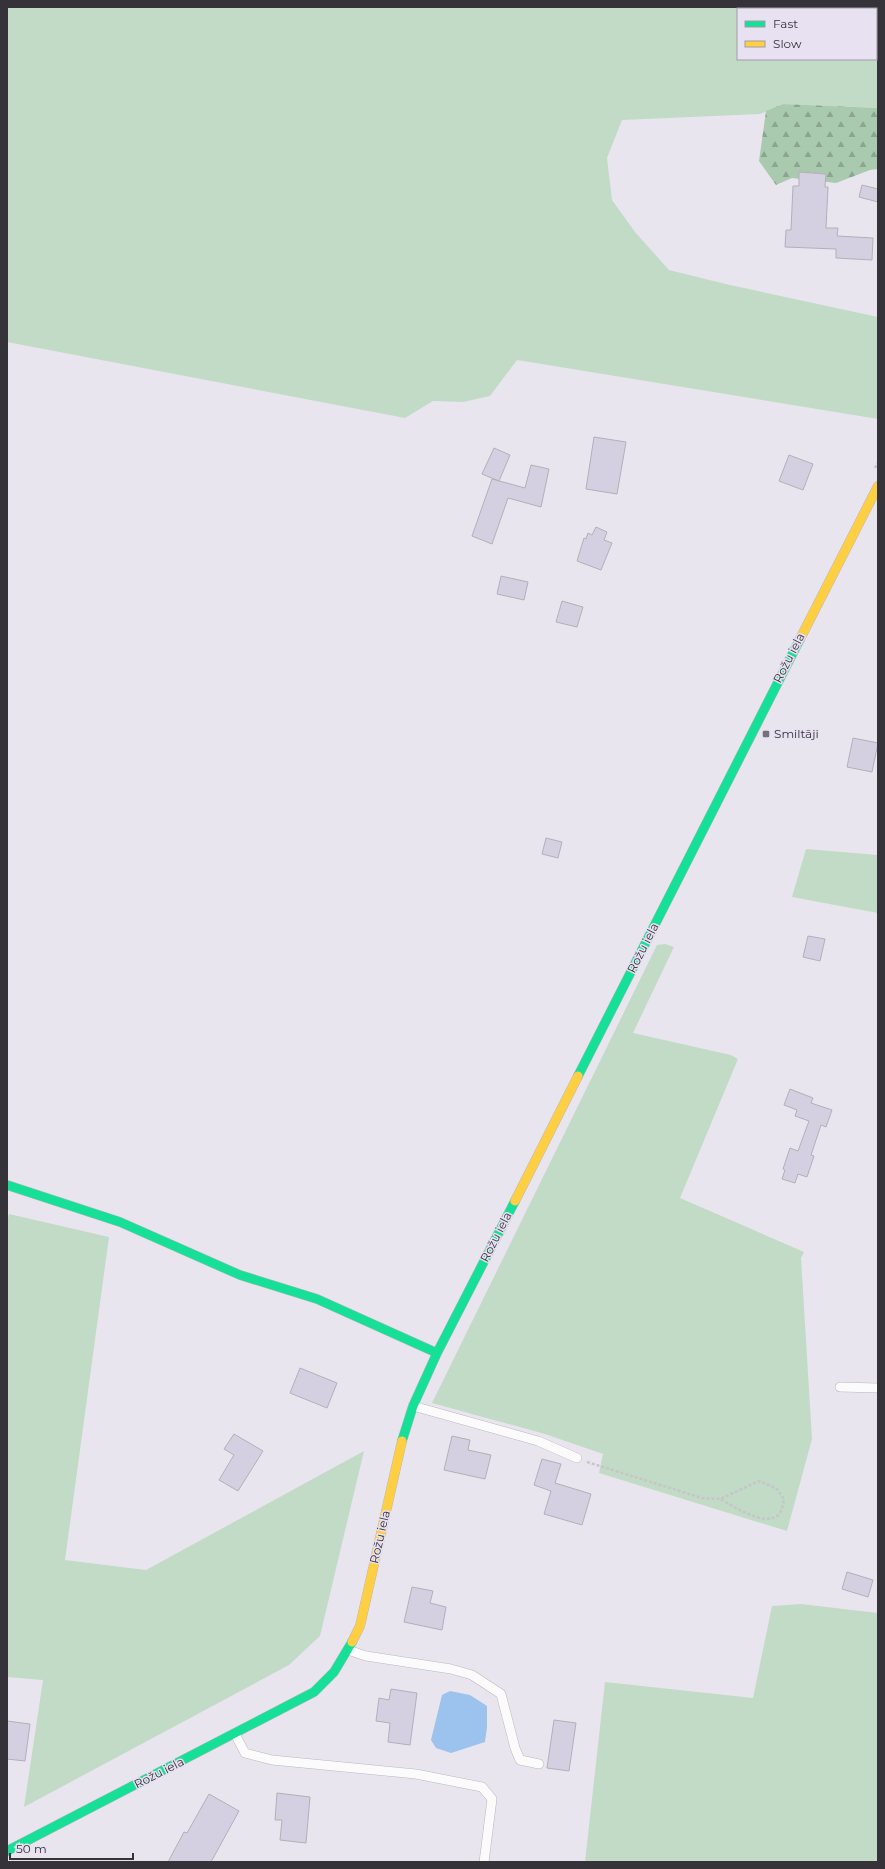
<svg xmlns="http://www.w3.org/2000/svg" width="885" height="1869" font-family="Montserrat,sans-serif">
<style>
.grass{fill:#c2dbc6;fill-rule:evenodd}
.forest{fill:url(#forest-firs)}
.water{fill:#9bc3ee}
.building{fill:#d4d0e2;stroke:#b2b0b7}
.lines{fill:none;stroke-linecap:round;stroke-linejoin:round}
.lane-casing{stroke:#bab7be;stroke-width:10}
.fast-casing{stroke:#bab7be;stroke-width:10}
.slow-casing{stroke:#bab7be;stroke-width:10}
.path{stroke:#c6c5c9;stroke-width:2.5;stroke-dasharray:3 2;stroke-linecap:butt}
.lane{stroke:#fcfbfc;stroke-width:9}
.fast{stroke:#16e098;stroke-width:9}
.slow{stroke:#ffcf43;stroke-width:9}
.poi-dot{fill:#747178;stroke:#e8e1f2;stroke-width:1.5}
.labels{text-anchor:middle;stroke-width:3;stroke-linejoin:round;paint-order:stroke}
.street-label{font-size:12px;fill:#353239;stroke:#e8e1f2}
.poi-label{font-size:12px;fill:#353239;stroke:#e8e1f2;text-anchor:start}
</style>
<defs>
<pattern id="forest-firs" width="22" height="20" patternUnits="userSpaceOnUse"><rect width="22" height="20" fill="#aacaaf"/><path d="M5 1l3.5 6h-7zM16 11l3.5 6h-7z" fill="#8ba58f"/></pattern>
</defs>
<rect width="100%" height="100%" fill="#e9e5ee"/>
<path class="grass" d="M7,7H878V108L783,104L760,114L622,120L607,158L612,200L635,232L669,270L730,285L878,317V419L517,360L490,396L463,402L433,401L405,418L7,342ZM738,9H876V59H738Z
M806,849L878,855V913L792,897Z
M665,944L674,947L633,1033L731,1055L738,1059L680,1198L804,1252L801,1258L812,1439L787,1531L599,1473L603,1454L545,1434L432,1403L657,945Z
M9,1214L109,1237L65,1560L146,1570L364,1451L320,1636L289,1665L24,1807L43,1680L7,1677V1222Z
M801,1604L878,1613V1862H585L605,1682L753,1698L772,1606Z"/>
<path class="forest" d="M783,104L878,108V169L870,170L836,183L792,178L776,185L759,161L766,111Z"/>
<path class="water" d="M450,1691L470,1695L487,1706V1727L485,1742L451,1753L436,1748L431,1740L442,1695Z"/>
<path class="building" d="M799,172L826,174L825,187H828L826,228H838L837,236L873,238L872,260L836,258V249L785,247L786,230H791L793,186H799Z
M862,185L878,189V202L859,197Z
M594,437L626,442L617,494L586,489Z
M494,448L510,455L499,481L482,474Z
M789,455L813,464L803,490L779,481Z
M531,465L549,469L541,507L508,498L492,544L472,536L492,479L525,488Z
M596,527L607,532L604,540L612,543L601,570L577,561L584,538L586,539L588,533L592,535Z
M501,576L528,582L524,600L497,594Z
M562,601L583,607L577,627L556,622Z
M853,738L878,743L872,772L847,767Z
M546,838L562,842L558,858L542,854Z
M808,936L825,939L820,961L803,957Z
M790,1089L813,1098L811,1103L832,1110L826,1127L821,1125L811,1155L814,1156L807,1177L798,1174L795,1183L782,1179L785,1170L783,1169L790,1148L798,1151L809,1121L795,1116L797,1110L784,1105Z
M300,1368L337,1383L327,1408L290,1393Z
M234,1434L263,1451L238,1491L219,1480L234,1455L224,1449Z
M452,1436L470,1440L468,1450L491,1455L485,1479L444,1470Z
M542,1459L561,1464L555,1483L591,1494L582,1525L544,1514L551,1491L534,1485Z
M847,1572L873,1580L868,1597L842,1589Z
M412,1587L433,1591L430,1603L446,1607L442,1630L404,1622Z
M391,1689L417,1693L410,1745L388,1742L390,1723L376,1721L379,1698L389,1700Z
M554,1720L576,1723L569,1771L547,1768Z
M7,1721L30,1724L25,1761L7,1759Z
M277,1793L310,1797L306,1843L280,1840L282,1820H275Z
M209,1794L239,1811L211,1862H168L184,1832L187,1833Z"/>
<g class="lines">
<g class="lane-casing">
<path id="lane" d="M840,1387L878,1388
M413,1406L538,1441L577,1458
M348,1650L366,1656L451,1669L472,1675L501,1694L515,1748L520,1760L539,1764
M235,1734L245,1753L272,1760L416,1774L482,1787L492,1799L484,1862"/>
</g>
<g class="fast-casing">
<path id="fast" d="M578,1076L800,639
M7,1185L120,1222L240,1275L317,1299L437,1353
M402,1441L413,1406L437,1353L515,1201
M7,1851L314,1692L334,1672L352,1642"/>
</g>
<g class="slow-casing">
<path id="slow" d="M800,639L878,486
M515,1201L578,1076
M352,1642L360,1626L402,1441"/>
</g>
<path class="path" d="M875,468L878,462
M587,1462L702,1498L720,1499L759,1481L776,1488L784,1499C783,1505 782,1512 777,1516C763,1526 733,1506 720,1499"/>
<use href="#lane" class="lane"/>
<use href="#fast" class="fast"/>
<use href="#slow" class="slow"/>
</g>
<rect class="poi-dot" x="762" y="730" width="8" height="8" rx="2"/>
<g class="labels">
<g class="street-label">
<text transform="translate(789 658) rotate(-63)" y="4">Rožu iela</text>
<text transform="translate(643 948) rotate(-63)" y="4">Rožu iela</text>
<text transform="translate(496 1237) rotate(-63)" y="4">Rožu iela</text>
<text transform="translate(380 1537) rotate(-77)" y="4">Rožu iela</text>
<text transform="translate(159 1773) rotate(-27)" y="4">Rožu iela</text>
</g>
<g class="poi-label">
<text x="774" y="738">Smiltāji</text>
</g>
</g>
<rect width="885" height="1869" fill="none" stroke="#353239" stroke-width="16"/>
<rect x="737" y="8" width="140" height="52" fill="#e8e1f2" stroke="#a09ba8"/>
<rect x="745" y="21" width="20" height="6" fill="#16e098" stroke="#a09ba8"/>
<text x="773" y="28" font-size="12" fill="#353239">Fast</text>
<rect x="745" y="41" width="20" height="6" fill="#ffcf43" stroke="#a09ba8"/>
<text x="773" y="48" font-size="12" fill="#353239">Slow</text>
<path d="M10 1853v6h123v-6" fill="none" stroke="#353239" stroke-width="2"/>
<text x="16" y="1853" font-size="12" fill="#353239" stroke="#e8e1f2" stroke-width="3" paint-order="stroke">50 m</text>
</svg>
